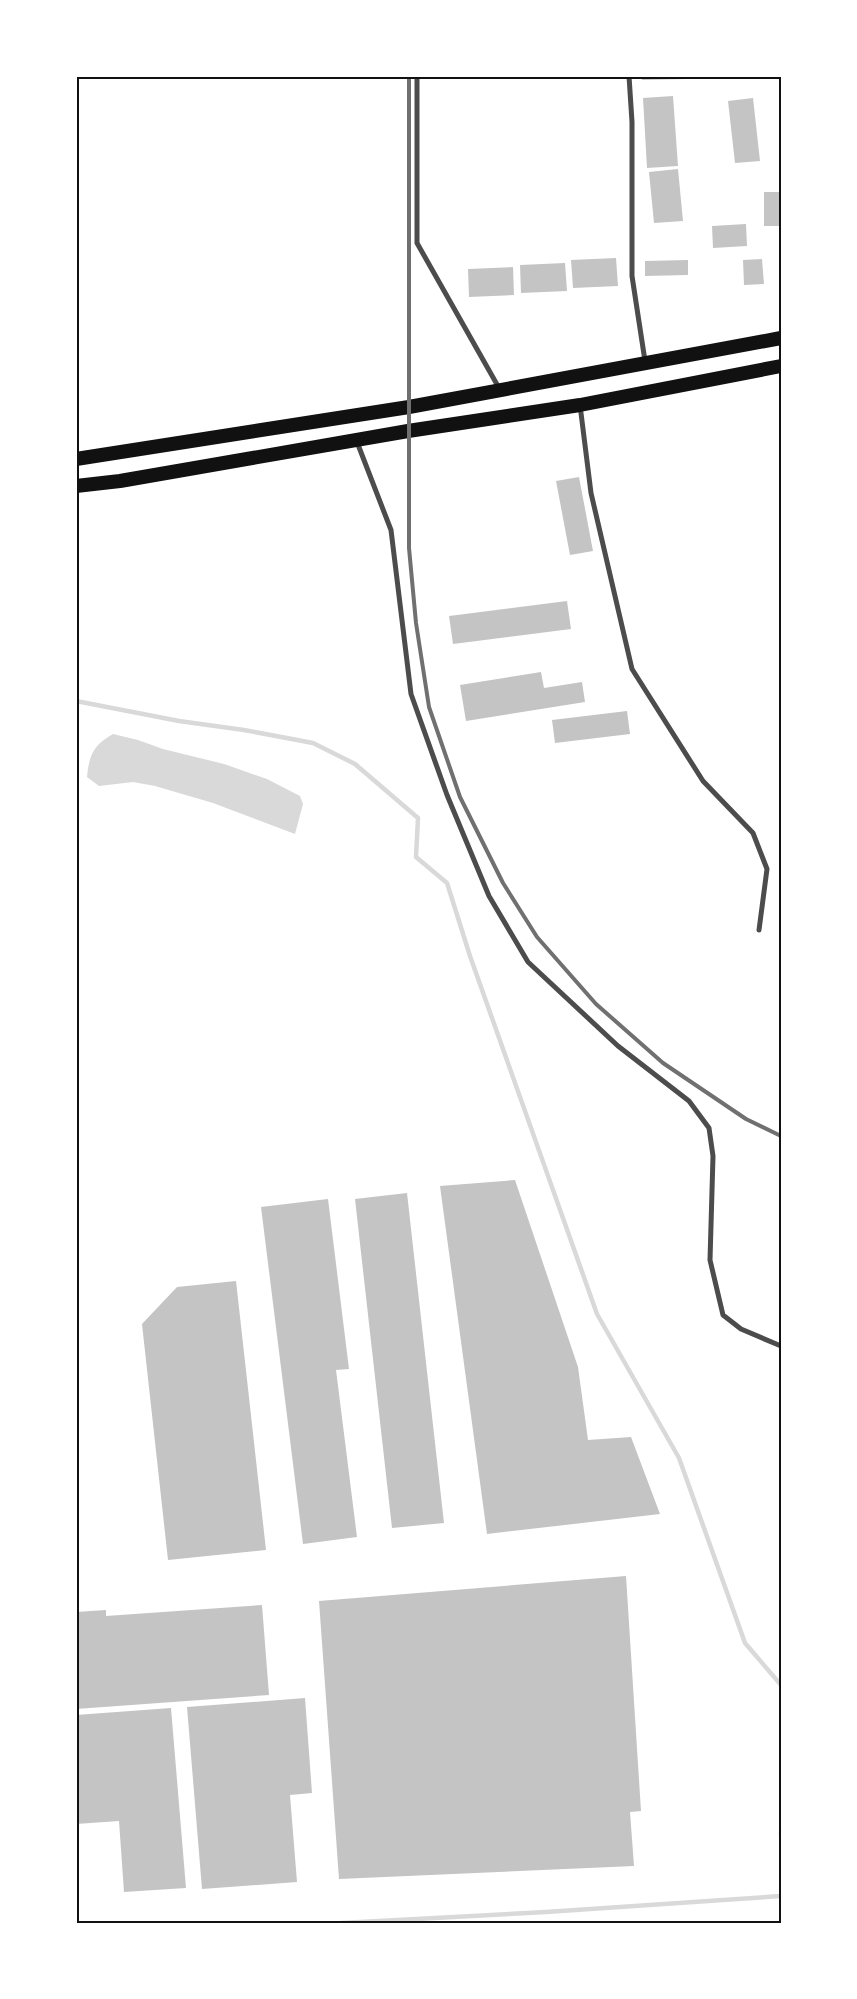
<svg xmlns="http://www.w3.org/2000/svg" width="857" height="1999" font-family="'Source Sans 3',sans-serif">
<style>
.water{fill:#d9d9d9}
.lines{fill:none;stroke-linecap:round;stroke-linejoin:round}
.stream{stroke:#d9d9d9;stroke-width:4.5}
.building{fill:#c4c4c4}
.minor{stroke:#4c4c4c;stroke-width:5}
.trunk{stroke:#111;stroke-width:14}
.rail{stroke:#707070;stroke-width:4}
.neatline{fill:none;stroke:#111;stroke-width:2}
</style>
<rect width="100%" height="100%" fill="#fff"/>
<path class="water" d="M113,734L138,740L163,749L224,764L267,779L300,796L303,804L295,834L213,803L155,786L133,782L99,786L87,777C89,756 93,745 113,734Z"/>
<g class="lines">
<path class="stream" d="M76,701L179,721L244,730L313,743L355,764L418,818L416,857L447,883L470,956L597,1314L679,1458L745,1643L781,1685
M781,1831V1837
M341,1923L546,1912L781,1896"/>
</g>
<path class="building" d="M642,76H687V79L642,80Z
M673,96L678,166L647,168L643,98Z
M753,98L760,161L735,163L728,101Z
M678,169L683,221L654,223L649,172Z
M764,192H781V226H764Z
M746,224L747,246L713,248L712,226Z
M616,258L618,286L573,288L571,260Z
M762,259L764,284L744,285L743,260Z
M688,260V275L645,276V261Z
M565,263L567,291L521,293L520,265Z
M513,267L514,295L469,297L468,269Z
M579,477L593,551L570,555L556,481Z
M567,601L571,629L453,644L449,616Z
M541,672L544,688L582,682L585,702L466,721L460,685Z
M627,711L630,734L555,743L552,720Z
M515,1180L578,1367L588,1440L631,1437L660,1514L487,1534L440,1186Z
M407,1193L444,1523L392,1528L355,1199Z
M328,1199L349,1369L336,1370L357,1537L303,1544L261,1207Z
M236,1281L266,1550L168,1560L142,1324L177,1287Z
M626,1576L641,1811L630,1812L634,1866L339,1879L319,1601Z
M262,1605L269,1695L76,1709V1612L106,1610V1616Z
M305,1698L312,1793L290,1795L297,1882L202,1889L187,1707Z
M171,1708L186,1888L124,1892L119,1821L76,1824V1715Z"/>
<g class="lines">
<path class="minor" d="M417,76V243L499,388
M629,76L632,122V276L645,361
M580,405L591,493L632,669L703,781L753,833L767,869L759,930
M357,442L391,530L411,694L447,795L489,896L528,962L618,1046L689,1101L709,1128L713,1156L710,1260L723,1315L741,1329L781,1346"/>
<path class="trunk" d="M76,459L409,407L781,338
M76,486L120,481L408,431L580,405L781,366"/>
<path class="rail" d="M409,76V548L416,623L429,707L460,797L503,883L537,937L596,1004L663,1063L746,1119L781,1136"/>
</g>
<rect width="857" height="1999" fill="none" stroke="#ffffff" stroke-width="155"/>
<rect x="78" y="78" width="702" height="1844" class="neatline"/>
</svg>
